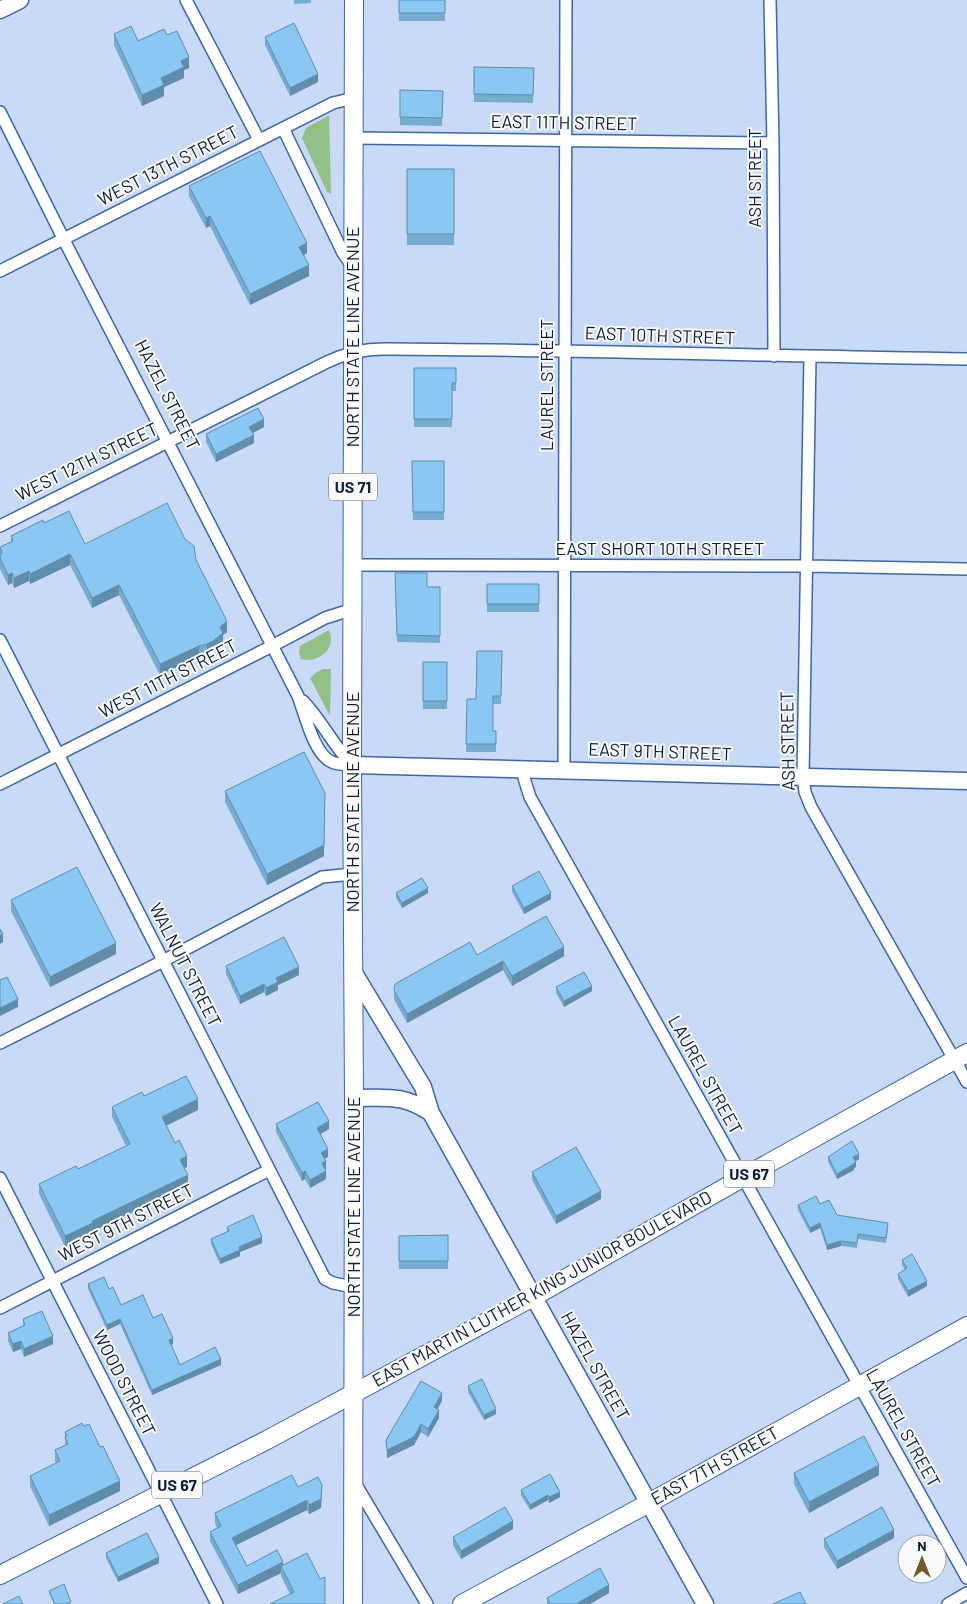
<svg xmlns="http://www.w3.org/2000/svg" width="967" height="1604" font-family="Barlow,sans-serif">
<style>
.green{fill:#94c088}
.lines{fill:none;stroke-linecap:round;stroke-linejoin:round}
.street-casing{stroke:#3f67a5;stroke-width:14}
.secondary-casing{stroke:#3f67a5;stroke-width:19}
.primary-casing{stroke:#3f67a5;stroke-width:20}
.street{stroke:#fff;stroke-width:11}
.secondary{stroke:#fff;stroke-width:16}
.primary{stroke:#fff;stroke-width:18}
.wall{fill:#77acd1}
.shaded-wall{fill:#618caa}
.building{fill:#8ac8f3;stroke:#618caa}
.labels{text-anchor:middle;stroke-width:4;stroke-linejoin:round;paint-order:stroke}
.shield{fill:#fafafa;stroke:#535f71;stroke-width:1}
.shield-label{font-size:16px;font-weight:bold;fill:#0c1d36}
.street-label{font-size:18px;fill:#0c1d36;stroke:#fafafa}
</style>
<rect width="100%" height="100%" fill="#c8daf6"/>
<path class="green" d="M328,116H329L331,194L327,192L302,138L306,128Z
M329,630C337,648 319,664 301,659L299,653L300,646Z
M323,669H331L330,716L310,678L317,672Z"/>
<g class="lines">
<g class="street-casing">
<path id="street" d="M186,0L259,140
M770,0L773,143L774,356
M0,112L64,240L298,696C305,714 314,755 332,762C338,765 346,764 352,765
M283,128L343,253L353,267
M354,138L773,143
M0,271L333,103L354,98
M810,356L803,776L805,792L811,807L967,1082
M0,526L327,362C346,353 364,349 384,349C579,350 773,356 967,359
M353,565L807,566L967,569
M0,640L325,1279L333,1283L353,1287
M303,701C322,721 333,745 352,765
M524,769V778L530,797L967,1578
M564,770L566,0
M0,784L272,646L325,618L353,609
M0,1043L163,961L322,877L353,874
M0,1178L217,1604
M0,1308L269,1170
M355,1483L427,1604
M948,1604L967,1593"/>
</g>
<g class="secondary-casing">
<path id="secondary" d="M0,10L20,0
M352,765L967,781
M354,973L423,1087L431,1113
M354,1098C386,1098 403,1094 431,1113L705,1604"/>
</g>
<g class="primary-casing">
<path id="primary" d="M0,1575L267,1440L533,1297L742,1178L967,1053
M353,1604L354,1098L352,765L354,0
M462,1604L649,1503L967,1326"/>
</g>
<use href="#street" class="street"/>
<use href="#secondary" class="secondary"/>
<use href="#primary" class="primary"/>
</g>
<path class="wall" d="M294,0H311V3L294,4Z
M399,0H445V21H399Z
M114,34L138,41L167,35L189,68L184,70V78L164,87V96L142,106L114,45Z
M265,37L318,82L290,96L265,45Z
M474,67L534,68L533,103L474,102Z
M400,90L443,91L442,126L400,125Z
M407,169H454V245H407Z
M189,186L307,253L304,255L309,276L250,305L210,226L206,228L189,196Z
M414,368H456V391H452V427H414Z
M264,427L253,433L254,443L216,462L206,442V434Z
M412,461H444V520H413Z
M44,523L85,544L196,560L227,632L223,635V643L213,651L207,655L199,656L160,675L119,595L92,608L70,565L30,584L29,581L14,588L12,583L8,585L0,569V547L11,542V536Z
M395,573L427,587H440V643L397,642Z
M487,584H539V612H487Z
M502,651L501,704H493V731H496V752H466L467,699H476Z
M423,662H447V709H423Z
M225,791L324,856L267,885L225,802Z
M512,886L551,899L524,914L512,892Z
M396,893H428L402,908L396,898Z
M11,900L116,954L50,987L11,911Z
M477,955L564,956L512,986L503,970L407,1023L394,999V990Z
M226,966L299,975L278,985V990L266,996L264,992L240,1004L226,974Z
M556,987L592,991L564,1007L556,993Z
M144,1096L198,1110L166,1125L187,1167L184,1168L188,1186L93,1231V1233L65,1247L39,1194V1184L78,1169L126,1146L112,1117V1107Z
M276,1124L329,1129L320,1134L328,1157L325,1159L326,1179L310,1188L305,1179L302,1181L276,1132Z
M828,1157L859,1159L856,1161V1167L854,1168V1170L837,1179L828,1162Z
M532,1172L601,1199L556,1224L532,1180Z
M820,1204L837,1215L888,1228L886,1243L858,1239L857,1248L841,1246L827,1250L820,1228L810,1233L798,1210V1205Z
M227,1227L262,1243L240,1252V1256L220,1264L211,1244V1239L227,1232Z
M448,1235V1269H399V1236Z
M902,1260L927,1286L908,1297L898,1279V1274L905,1270L902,1265Z
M88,1284L109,1289L121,1305L153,1318L173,1344L171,1345L180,1365H221L152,1395L120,1324L107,1330L88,1289Z
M23,1319L53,1344L24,1357L21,1349L13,1352L8,1341V1333L23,1326Z
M468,1386L496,1414L484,1420L468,1392Z
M442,1401L437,1409L439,1418L428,1437L421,1432L414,1445L387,1458L386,1440Z
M65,1432L120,1491L49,1526L30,1486V1476L56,1463L55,1461V1450L65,1445Z
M794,1473L879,1475L809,1513L794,1484Z
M298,1487L322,1494L321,1508L309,1514L307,1510L236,1545L247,1566L283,1565L320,1579L290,1594L281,1576V1573L238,1594L210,1541V1532L217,1528L215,1523V1513Z
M521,1490L560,1497L549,1503L548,1500L530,1510L521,1495Z
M513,1529L461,1559L453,1545V1537Z
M894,1538L837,1569L824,1547V1539Z
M106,1553L159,1563L118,1582L106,1558Z
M49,1591L71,1604H54L49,1593Z
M609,1593L590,1604H547V1598Z"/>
<path class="shaded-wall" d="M189,57V68L184,70V78L164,87V96L142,106V95L161,78L181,61Z
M318,74V82L290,96V88Z
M210,216V226L206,228V218Z
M307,243V253L299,258V247Z
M309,265V276L250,305V294Z
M264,419V427L249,435V427Z
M254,435V443L216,462V454Z
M70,554V565L30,584V574Z
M29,571V581L14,588V578Z
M12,573V583L8,585V575Z
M119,585V595L92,608V598Z
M227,621V632L223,635V643L213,651L207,655V644L220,627Z
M199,646V656L160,675V664Z
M325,793L324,856L267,885V874Z
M428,888V893L402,908V903Z
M551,893V899L524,914V908Z
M3,934V942L0,944V936Z
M116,943V954L50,987V977Z
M564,947V956L512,986V976Z
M503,961V970L407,1023V1014Z
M299,967V975L278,985V990L266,996V988L276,978Z
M264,984V992L240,1004V996Z
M592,986V991L564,1007V1001Z
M18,999V1007L0,1016V1008Z
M198,1099V1110L162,1128V1117Z
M329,1121V1129L317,1136V1128Z
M328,1149V1157L321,1160V1153Z
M859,1154V1159L853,1163V1157Z
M187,1156V1167L180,1170V1160Z
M326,1161V1169L322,1171V1163Z
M856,1162V1167L854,1168V1170L837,1179V1174Z
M305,1171V1179L302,1181V1173Z
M326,1171V1179L310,1188V1180Z
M188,1175V1186L93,1231V1233L65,1247V1236L92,1221Z
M601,1191V1199L556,1224V1216Z
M820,1223V1228L810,1233V1228Z
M262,1237V1243L240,1252V1256L220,1264V1259L239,1247Z
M841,1241V1246L827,1250V1245Z
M927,1281V1286L908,1297V1291Z
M120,1319V1324L107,1330V1325Z
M53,1336V1344L24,1357V1349Z
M173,1338V1344L169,1346V1340Z
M21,1341V1349L13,1352V1344Z
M221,1359V1365L152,1395V1390Z
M442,1393V1401L434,1415V1407Z
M496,1409V1414L484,1420V1415Z
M439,1410V1418L428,1437V1429Z
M421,1424V1432L414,1445L387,1458V1450Z
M879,1465V1475L809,1513V1502Z
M120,1481V1491L49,1526V1515Z
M322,1485L321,1508L309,1514V1505Z
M560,1492V1497L549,1503V1497Z
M548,1495V1500L530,1510V1505Z
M307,1500V1510L232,1547V1538Z
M513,1521V1529L461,1559V1551Z
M894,1530V1538L837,1569V1561Z
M159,1557V1563L118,1582V1577Z
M283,1562V1569L281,1566V1573L238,1594V1585Z
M609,1585V1593L590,1604H576Z"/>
<path class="building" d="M399,0H445V13H399Z
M294,23L318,74L290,88L265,37Z
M131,26L138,41L164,29L167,35L177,31L189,57L181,61L184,67L161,78L164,85L142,95L114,34Z
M474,67L534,68L533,95L474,94Z
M400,90L443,91L442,118L400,117Z
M260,151L307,243L299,247L309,265L250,294L210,216L206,218L189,186Z
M407,169H454V234H407Z
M414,368H456V383H452V419H414Z
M258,408L264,419L249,427L254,435L216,454L206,434Z
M412,461H444V512H413Z
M167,503L185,539L194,546L196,560L227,621L220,627L223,633L213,641L207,644L199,646L160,664L119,585L92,598L70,554L30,574L29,571L14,578L12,573L8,575L0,558V555L2,553L0,547L13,541L11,536L43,520L44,523L69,511L85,544Z
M395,573H427V587H440V636L397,635Z
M487,584H539V604H487Z
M477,651H502L501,696H493V731H496V744H466L467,699H476Z
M423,662H447V701H423Z
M304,752L325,793L324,845L267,874L225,791Z
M77,867L116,943L50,977L11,900Z
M539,871L551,893L524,908L512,886Z
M422,878L428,888L402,903L396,893Z
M546,916L564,947L512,976L503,961L407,1014L394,990L395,984L470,942L477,955Z
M0,929L3,934L0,936Z
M284,937L299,967L276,978L278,982L266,988L264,984L240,996L226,966Z
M584,972L592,986L564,1001L556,987Z
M7,977L18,999L0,1008V980Z
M186,1076L198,1099L162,1117L175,1143L179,1140L187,1156L180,1160L188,1175L92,1221L93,1223L65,1236L39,1184L76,1166L78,1169L130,1144L112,1107L142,1092L144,1096Z
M318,1102L329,1121L317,1128L328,1149L321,1153L326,1161L322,1163L326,1171L310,1180L305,1171L302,1173L276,1124Z
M852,1141L859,1154L853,1157L856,1162L854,1163V1164L837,1174L828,1157Z
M576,1147L601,1191L556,1216L532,1172Z
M816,1196L820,1204L829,1200L837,1215L888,1223L886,1238L858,1234L857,1243L841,1241L827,1245L820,1223L810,1228L798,1205Z
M253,1215L262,1237L239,1247L240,1250L220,1259L211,1239L229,1231L227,1227Z
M448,1235V1261H399V1236Z
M912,1254L927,1281L908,1291L898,1274L907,1268L902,1260Z
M104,1277L109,1289L113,1287L121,1305L143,1295L153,1318L162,1314L173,1338L169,1340L180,1365L215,1347L221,1359L152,1390L120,1319L107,1325L88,1284Z
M42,1311L53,1336L24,1349L21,1341L13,1344L8,1333L25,1325L23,1319Z
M482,1379L496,1409L484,1415L468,1386Z
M421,1381L442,1393L434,1407L439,1410L428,1429L421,1424L414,1437L387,1450L386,1440Z
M82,1423L84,1426L89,1424L100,1447L103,1446L120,1481L49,1515L30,1476L60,1461L55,1450L68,1444L65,1437L67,1436L65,1432Z
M864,1436L879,1465L809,1502L794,1473Z
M550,1474L560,1492L549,1497L548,1495L530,1505L521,1490Z
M292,1475L298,1487L318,1477L322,1485L321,1499L309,1505L307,1500L232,1538L247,1566L277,1550L283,1562L238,1585L210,1532L221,1526L215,1513Z
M505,1507L513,1521L461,1551L453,1537Z
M882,1507L894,1530L837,1561L824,1539Z
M147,1533L159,1557L118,1577L106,1553Z
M307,1553L320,1579L325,1577V1604H270L294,1592L281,1566Z
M600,1568L609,1585L576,1604H550L547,1598Z
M64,1584L71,1602L66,1604H55L49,1591Z
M800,1592L806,1604H773Z
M19,1596L23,1604H3Z"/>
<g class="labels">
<g class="shield">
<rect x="329" y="473.5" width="48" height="27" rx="4"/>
<rect x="724" y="1160.5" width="50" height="27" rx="4"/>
<rect x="152" y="1471.5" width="50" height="27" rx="4"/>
</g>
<g class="shield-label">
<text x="353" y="493">US 71</text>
<text x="749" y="1180">US 67</text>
<text x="177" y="1491">US 67</text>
</g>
<g class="street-label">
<text transform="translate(564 123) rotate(1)" y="6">EAST 11TH STREET</text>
<text transform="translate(168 166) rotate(-27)" y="6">WEST 13TH STREET</text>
<text transform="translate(755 178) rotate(-90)" y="6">ASH STREET</text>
<text transform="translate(660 336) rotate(2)" y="6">EAST 10TH STREET</text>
<text transform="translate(353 337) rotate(-90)" y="6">NORTH STATE LINE AVENUE</text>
<text transform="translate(547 385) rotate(-90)" y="6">LAUREL STREET</text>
<text transform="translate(167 395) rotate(63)" y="6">HAZEL STREET</text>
<text transform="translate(87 462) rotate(-26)" y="6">WEST 12TH STREET</text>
<text x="660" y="555">EAST SHORT 10TH STREET</text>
<text transform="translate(168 679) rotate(-27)" y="6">WEST 11TH STREET</text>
<text transform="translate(788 741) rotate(-91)" y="6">ASH STREET</text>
<text transform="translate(660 752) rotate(2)" y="6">EAST 9TH STREET</text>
<text transform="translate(353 802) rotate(-90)" y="6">NORTH STATE LINE AVENUE</text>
<text transform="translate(185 965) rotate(63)" y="6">WALNUT STREET</text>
<text transform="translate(705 1075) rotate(61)" y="6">LAUREL STREET</text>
<text transform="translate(354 1207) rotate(-90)" y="6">NORTH STATE LINE AVENUE</text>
<text transform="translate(126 1223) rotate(-27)" y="6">WEST 9TH STREET</text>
<text transform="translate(542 1289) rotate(-29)" y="6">EAST MARTIN LUTHER KING JUNIOR BOULEVARD</text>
<text transform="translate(595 1366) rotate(61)" y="6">HAZEL STREET</text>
<text transform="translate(124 1383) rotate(63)" y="6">WOOD STREET</text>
<text transform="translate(903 1428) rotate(61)" y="6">LAUREL STREET</text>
<text transform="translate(715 1466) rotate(-29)" y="6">EAST 7TH STREET</text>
</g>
</g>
<g transform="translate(922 1559)"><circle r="24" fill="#fafafa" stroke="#9ba2ac"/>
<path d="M0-4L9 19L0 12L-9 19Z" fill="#72582a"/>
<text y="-8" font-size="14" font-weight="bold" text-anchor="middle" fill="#0c1d36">N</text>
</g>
</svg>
